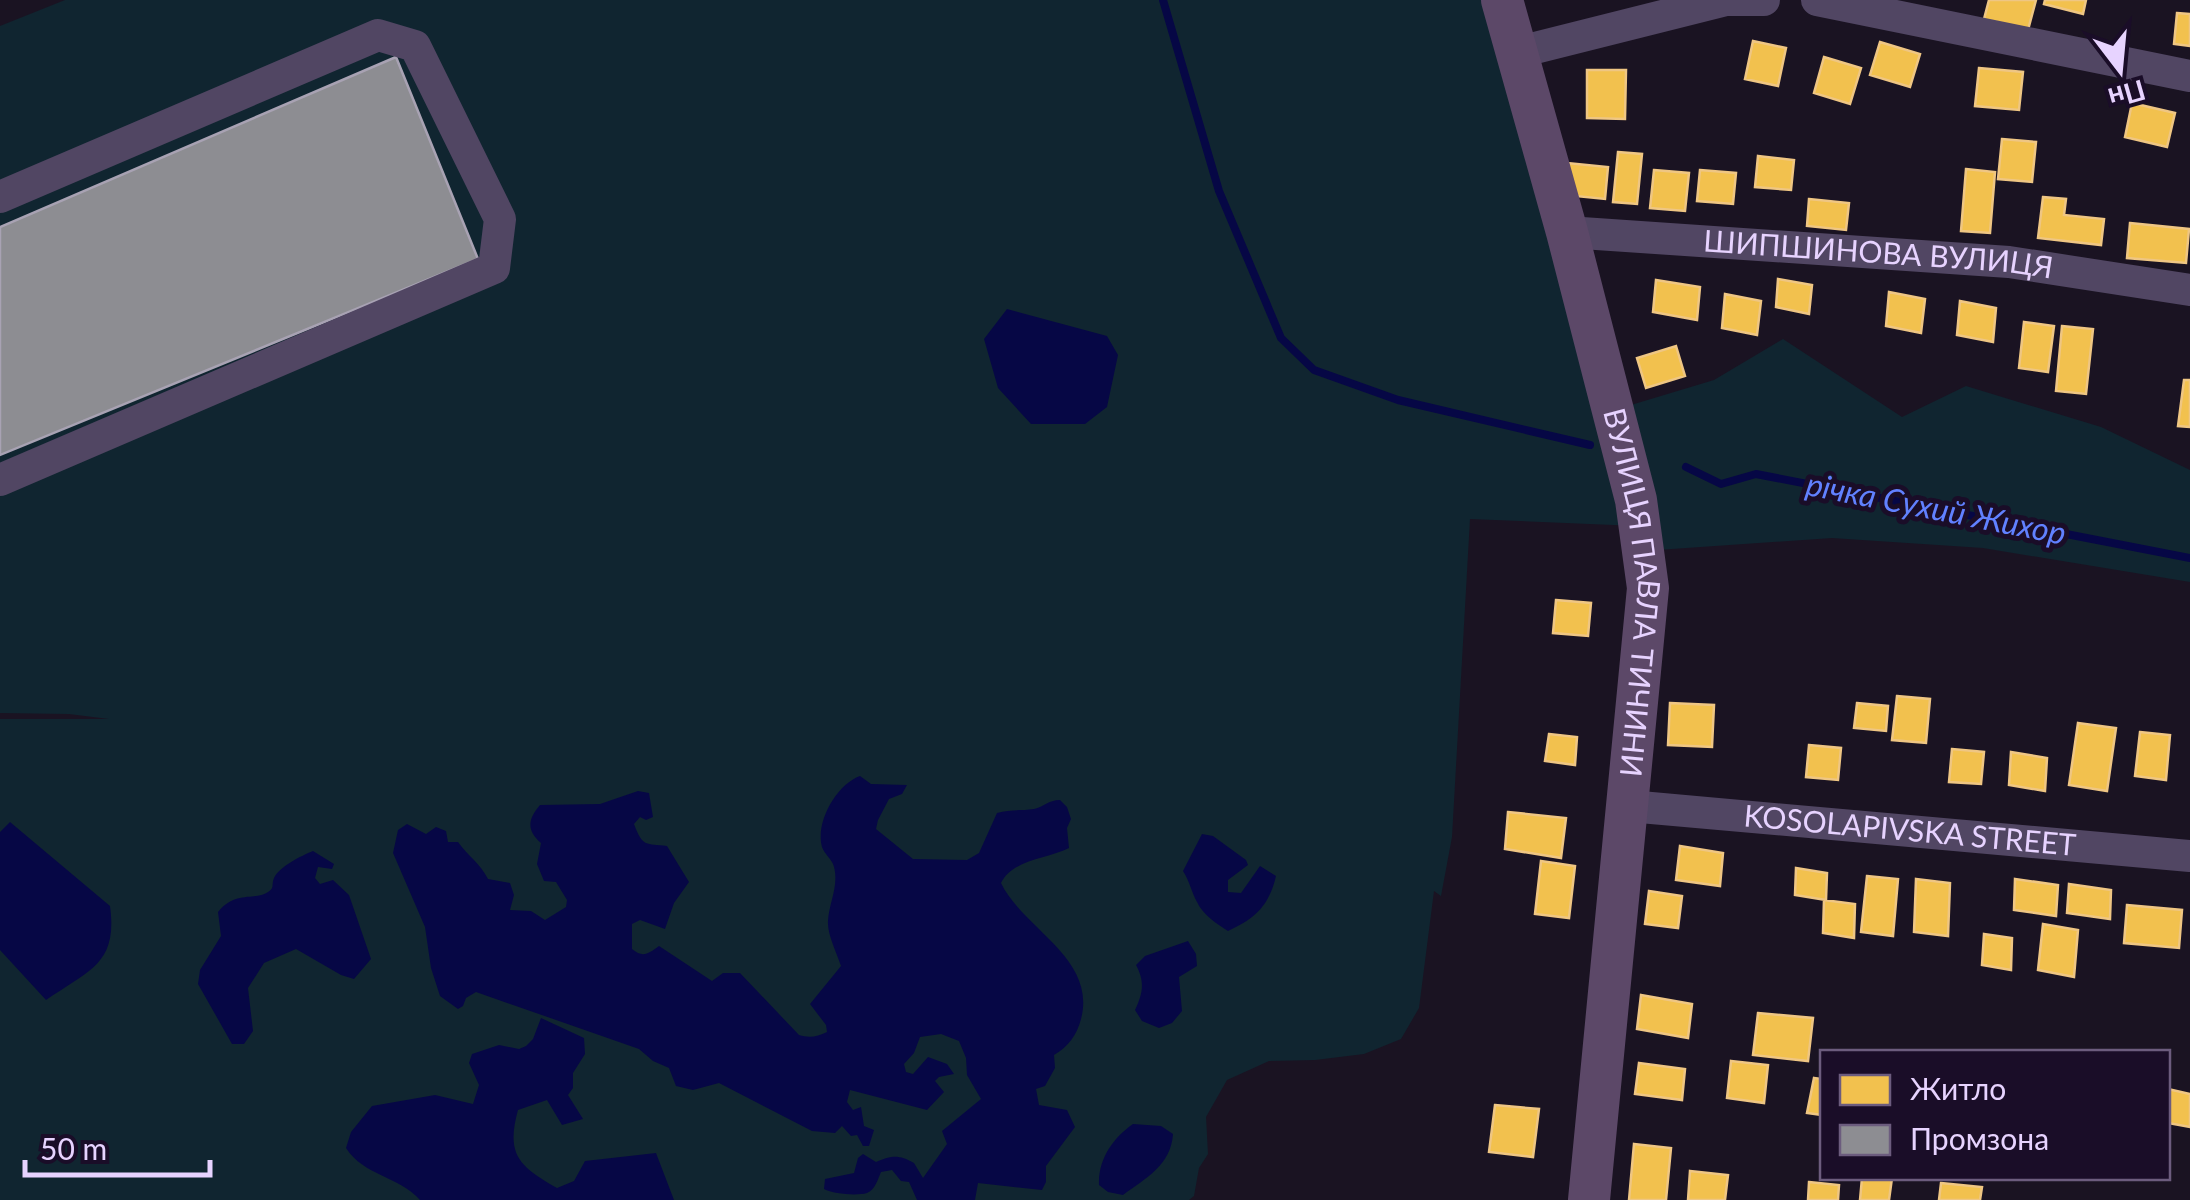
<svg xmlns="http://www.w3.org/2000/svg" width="2190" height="1200" font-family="Lato,sans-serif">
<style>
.green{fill:#102530}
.water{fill:#060745}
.homes{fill:#f2c14e;stroke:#efc683;stroke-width:2.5}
.industry{fill:#8d8d92;stroke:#a8a2b3;stroke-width:2.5}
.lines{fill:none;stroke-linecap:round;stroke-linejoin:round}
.stream{stroke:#060745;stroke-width:8}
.minor{stroke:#514663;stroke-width:32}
.major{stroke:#5c4868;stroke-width:42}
.labels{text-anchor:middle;stroke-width:10;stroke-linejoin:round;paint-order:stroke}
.street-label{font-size:30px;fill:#e7d3ff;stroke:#1a0d28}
.water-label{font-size:32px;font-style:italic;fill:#6181ff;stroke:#1a0d28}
</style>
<rect width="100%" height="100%" fill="#1a1322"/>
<path class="green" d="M65,0H1163L1176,41L1165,0H1502L1631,405L1714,380L1783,339L1902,417L1966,386L2101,427L2190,470V582L1983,548L1832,538L1643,551L1637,526L1470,519L1452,837L1441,896L1434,891L1419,1008L1401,1039L1364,1054L1315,1060L1269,1061L1227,1080L1206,1117L1208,1154L1199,1168L1194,1196L1189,1200H0V719H109L69,714L0,713V26Z"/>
<path class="water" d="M1007,309L1107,336L1118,355L1107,407L1085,424H1031L998,388L984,339Z
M860,776L871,784L907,785L902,794L889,799L878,820L876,829L913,859L967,860L979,853L997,813C1010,809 1021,811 1034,809C1044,807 1048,800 1060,800L1067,807L1071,819L1067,828L1069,848C1047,859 1013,859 1001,883C1023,929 1097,958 1081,1019C1077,1035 1068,1047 1054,1055L1055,1068L1045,1086L1036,1089L1039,1105L1067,1110L1075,1127L1046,1166V1182L1042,1190L978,1183L975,1200H917L909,1182L901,1181L892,1170L881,1172C878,1179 875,1190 867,1193C857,1196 833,1194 824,1189L825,1179L854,1173L858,1158L863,1154L876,1162C893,1155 899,1155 914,1163L923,1178L947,1144L942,1131L981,1099L967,1075L966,1058L959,1041L941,1034L920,1037L914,1053L904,1064L906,1072L913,1074L928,1057L947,1064L954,1074L939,1077L935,1081L944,1092L927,1110L850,1090L847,1102L853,1110L861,1107L864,1126L874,1130L869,1146H863L857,1135L851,1136L842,1126L835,1133L812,1131L719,1083L693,1090L676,1086L669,1068L653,1061L639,1049L476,992L466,998L463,1006L458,1009L440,996L431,968L425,927L393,853L398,830L407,824L426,834L436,827L446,831L448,842H458C468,856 480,863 488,879L510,883L514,895L510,910L531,911L545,920L566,907L567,900L556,882L544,881L537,864L541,843C526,830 528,819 540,805L600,804L638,791L649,793L653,817L646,820L640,817L634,824C643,848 646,843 667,846L689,882L674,903L665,929L640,920L632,924V949C643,958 648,954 659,946L712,981L723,973H740L799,1035C809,1038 817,1037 827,1032L826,1025L810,1004L841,966C837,953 827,934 828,921C829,903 839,886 834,867C833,860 824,854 822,847C815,822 837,784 860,776Z
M10,822L110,906C118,964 89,970 46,1000L0,950V832Z
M1202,834L1213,836L1246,860L1248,865L1228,880V892L1241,893L1260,866L1276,876C1269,906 1255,919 1228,931C1217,924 1203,915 1197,902C1191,891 1190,882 1183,871Z
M313,851L334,864L332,869L318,867L315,878L320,884L333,880L349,895L371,959L354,979L341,975L296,949L264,963L248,988L253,1031L244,1044H232L198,984L200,970L221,936L218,912C236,890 256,901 268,892C275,888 271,885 274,878C280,866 301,856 313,851Z
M1188,941L1196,954L1197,966L1179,977L1182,1011L1172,1023L1159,1028L1142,1021L1135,1010C1143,993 1145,982 1136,965L1145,956Z
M541,1018L584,1038L585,1054L573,1073V1088L568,1095L583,1119L562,1125L547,1100L518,1110C506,1154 518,1166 557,1188L574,1181L585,1161L656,1153L674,1200H420C399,1176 364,1176 346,1148L351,1132L372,1106L435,1095L473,1104L479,1085L469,1063L472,1054L499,1045L519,1049L526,1046L533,1039Z
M1133,1124L1161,1126L1173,1134C1171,1165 1146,1178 1123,1195L1108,1192L1099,1185C1098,1159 1113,1138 1133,1124Z"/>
<path class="homes" d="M1989,0H2036L2028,30L1984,19Z
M2045,0H2086L2083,14L2044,4Z
M2177,13L2190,14V46L2174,44Z
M1753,41L1786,48L1778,86L1745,79Z
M1880,42L1920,54L1910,87L1870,75Z
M1824,57L1861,68L1850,104L1814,93Z
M1979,68L2023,72L2019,110L1975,106Z
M1587,70H1626L1625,119L1587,118Z
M2132,103L2175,113L2167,147L2125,137Z
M2002,139L2036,142L2032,182L1998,179Z
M1618,152L1642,154L1637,204L1613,202Z
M1758,156L1794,160L1791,190L1755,187Z
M1567,163L1608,167L1605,199L1565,195Z
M1966,169L1995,172L1990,233L1961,231Z
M1654,170L1689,173L1685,211L1650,208Z
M1700,170L1736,173L1733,204L1697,201Z
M2043,197L2066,199L2064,215L2104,219L2101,245L2038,238Z
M1809,199L1849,203L1846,230L1807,226Z
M2130,223L2189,229L2186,263L2127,258Z
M1778,279L1812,285L1809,314L1776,307Z
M1656,280L1700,287L1697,320L1653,312Z
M1889,292L1925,299L1921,333L1886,326Z
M1725,294L1761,301L1757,335L1722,328Z
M1960,301L1996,308L1993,342L1957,335Z
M2024,322L2054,326L2048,372L2019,368Z
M2062,326L2093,329L2086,394L2056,391Z
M1676,346L1685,376L1646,388L1637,358Z
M2184,380H2190V427L2178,426Z
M1556,600L1591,603L1588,636L1553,633Z
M1897,696L1930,699L1926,743L1892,740Z
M1670,703L1714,705L1712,747L1668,745Z
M1857,703L1888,706L1886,731L1854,728Z
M2078,723L2116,728L2107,791L2069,785Z
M2140,732L2170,735L2166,780L2135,776Z
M1549,734L1577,737L1575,765L1545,761Z
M1809,745L1841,748L1838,780L1806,777Z
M1952,749L1984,752L1981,784L1949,782Z
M2011,752L2047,758L2045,791L2009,785Z
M1508,812L1566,818L1561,858L1505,849Z
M1680,846L1723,853L1720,886L1676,880Z
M1541,861L1575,866L1569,918L1535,914Z
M1796,868L1827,873L1826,900L1795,895Z
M1867,876L1898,879L1893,936L1861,932Z
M1916,879L1950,883L1948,936L1914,932Z
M2015,879L2058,885L2056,916L2014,910Z
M2069,884L2111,890L2110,919L2067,913Z
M1649,891L1682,896L1678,928L1645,924Z
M1824,900L1855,904L1854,938L1823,933Z
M2127,905L2182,910L2179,948L2124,943Z
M2043,924L2078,930L2074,977L2038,970Z
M1984,934L2012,938L2011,970L1982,965Z
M1641,995L1692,1004L1688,1038L1637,1029Z
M1758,1013L1813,1018L1808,1061L1753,1055Z
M1731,1061L1768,1065L1764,1103L1727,1098Z
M1639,1063L1685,1069L1682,1100L1635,1094Z
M1814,1078L1822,1079V1115L1807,1113Z
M2168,1089L2190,1094V1127L2168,1123Z
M1495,1105L1539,1109L1533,1157L1489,1152Z
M1634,1144L1671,1148L1666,1200H1629Z
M1690,1171L1728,1175L1725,1200H1688Z
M1862,1178H1892L1889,1200H1860Z
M1809,1182L1839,1185L1838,1200H1808Z
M1941,1183L1982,1187L1980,1200H1939Z"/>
<path class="industry" d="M396,57L478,259L0,455V227Z"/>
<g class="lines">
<path class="stream" d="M1163,0L1219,191L1281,338L1314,370L1398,400L1590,445
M1686,467L1721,484L1756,474L2190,558"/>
<g class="minor">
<path d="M1817,0L2190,76"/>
<path d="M1515,53L1726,0H1764"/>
<path d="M0,197L378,35L415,46L500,219L494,268L0,480"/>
<path id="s1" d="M1567,232L2009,262L2190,290"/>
<path id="s2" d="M1629,806L2190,856"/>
</g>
<path class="major" id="s3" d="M1502,0L1567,232L1636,500L1648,588L1589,1200"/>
</g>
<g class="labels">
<g class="street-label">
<text dy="10" stroke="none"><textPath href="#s1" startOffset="312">ШИПШИНОВА ВУЛИЦЯ</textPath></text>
<text dy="10" stroke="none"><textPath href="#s3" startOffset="610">ВУЛИЦЯ ПАВЛА ТИЧИНИ</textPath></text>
<text dy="10" stroke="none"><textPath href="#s2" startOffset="282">KOSOLAPIVSKA STREET</textPath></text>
</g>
<g class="water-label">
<text transform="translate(1936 509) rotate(11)" y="11">річка Сухий Жихор</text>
</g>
</g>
<rect x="1820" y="1050" width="350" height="130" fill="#1a0d28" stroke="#6c5c7e" stroke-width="2.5"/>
<rect x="1840" y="1075" width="50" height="30" fill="#f2c14e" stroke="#6c5c7e" stroke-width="2.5"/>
<text x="1910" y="1100" font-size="30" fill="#e7d3ff">Житло</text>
<rect x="1840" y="1125" width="50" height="30" fill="#8d8d92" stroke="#6c5c7e" stroke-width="2.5"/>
<text x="1910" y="1150" font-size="30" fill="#e7d3ff">Промзона</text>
<g transform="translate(2120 70) rotate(164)" stroke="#1a0d28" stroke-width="8" paint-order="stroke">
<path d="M0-8L18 38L0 25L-18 38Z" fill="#e7d3ff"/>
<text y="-15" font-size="28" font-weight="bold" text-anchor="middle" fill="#e7d3ff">Пн</text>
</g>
<path d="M25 1160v15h185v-15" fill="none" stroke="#e7d3ff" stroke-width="5"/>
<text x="40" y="1160" font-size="30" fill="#e7d3ff" stroke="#1a0d28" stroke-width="8" paint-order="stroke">50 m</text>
</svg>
